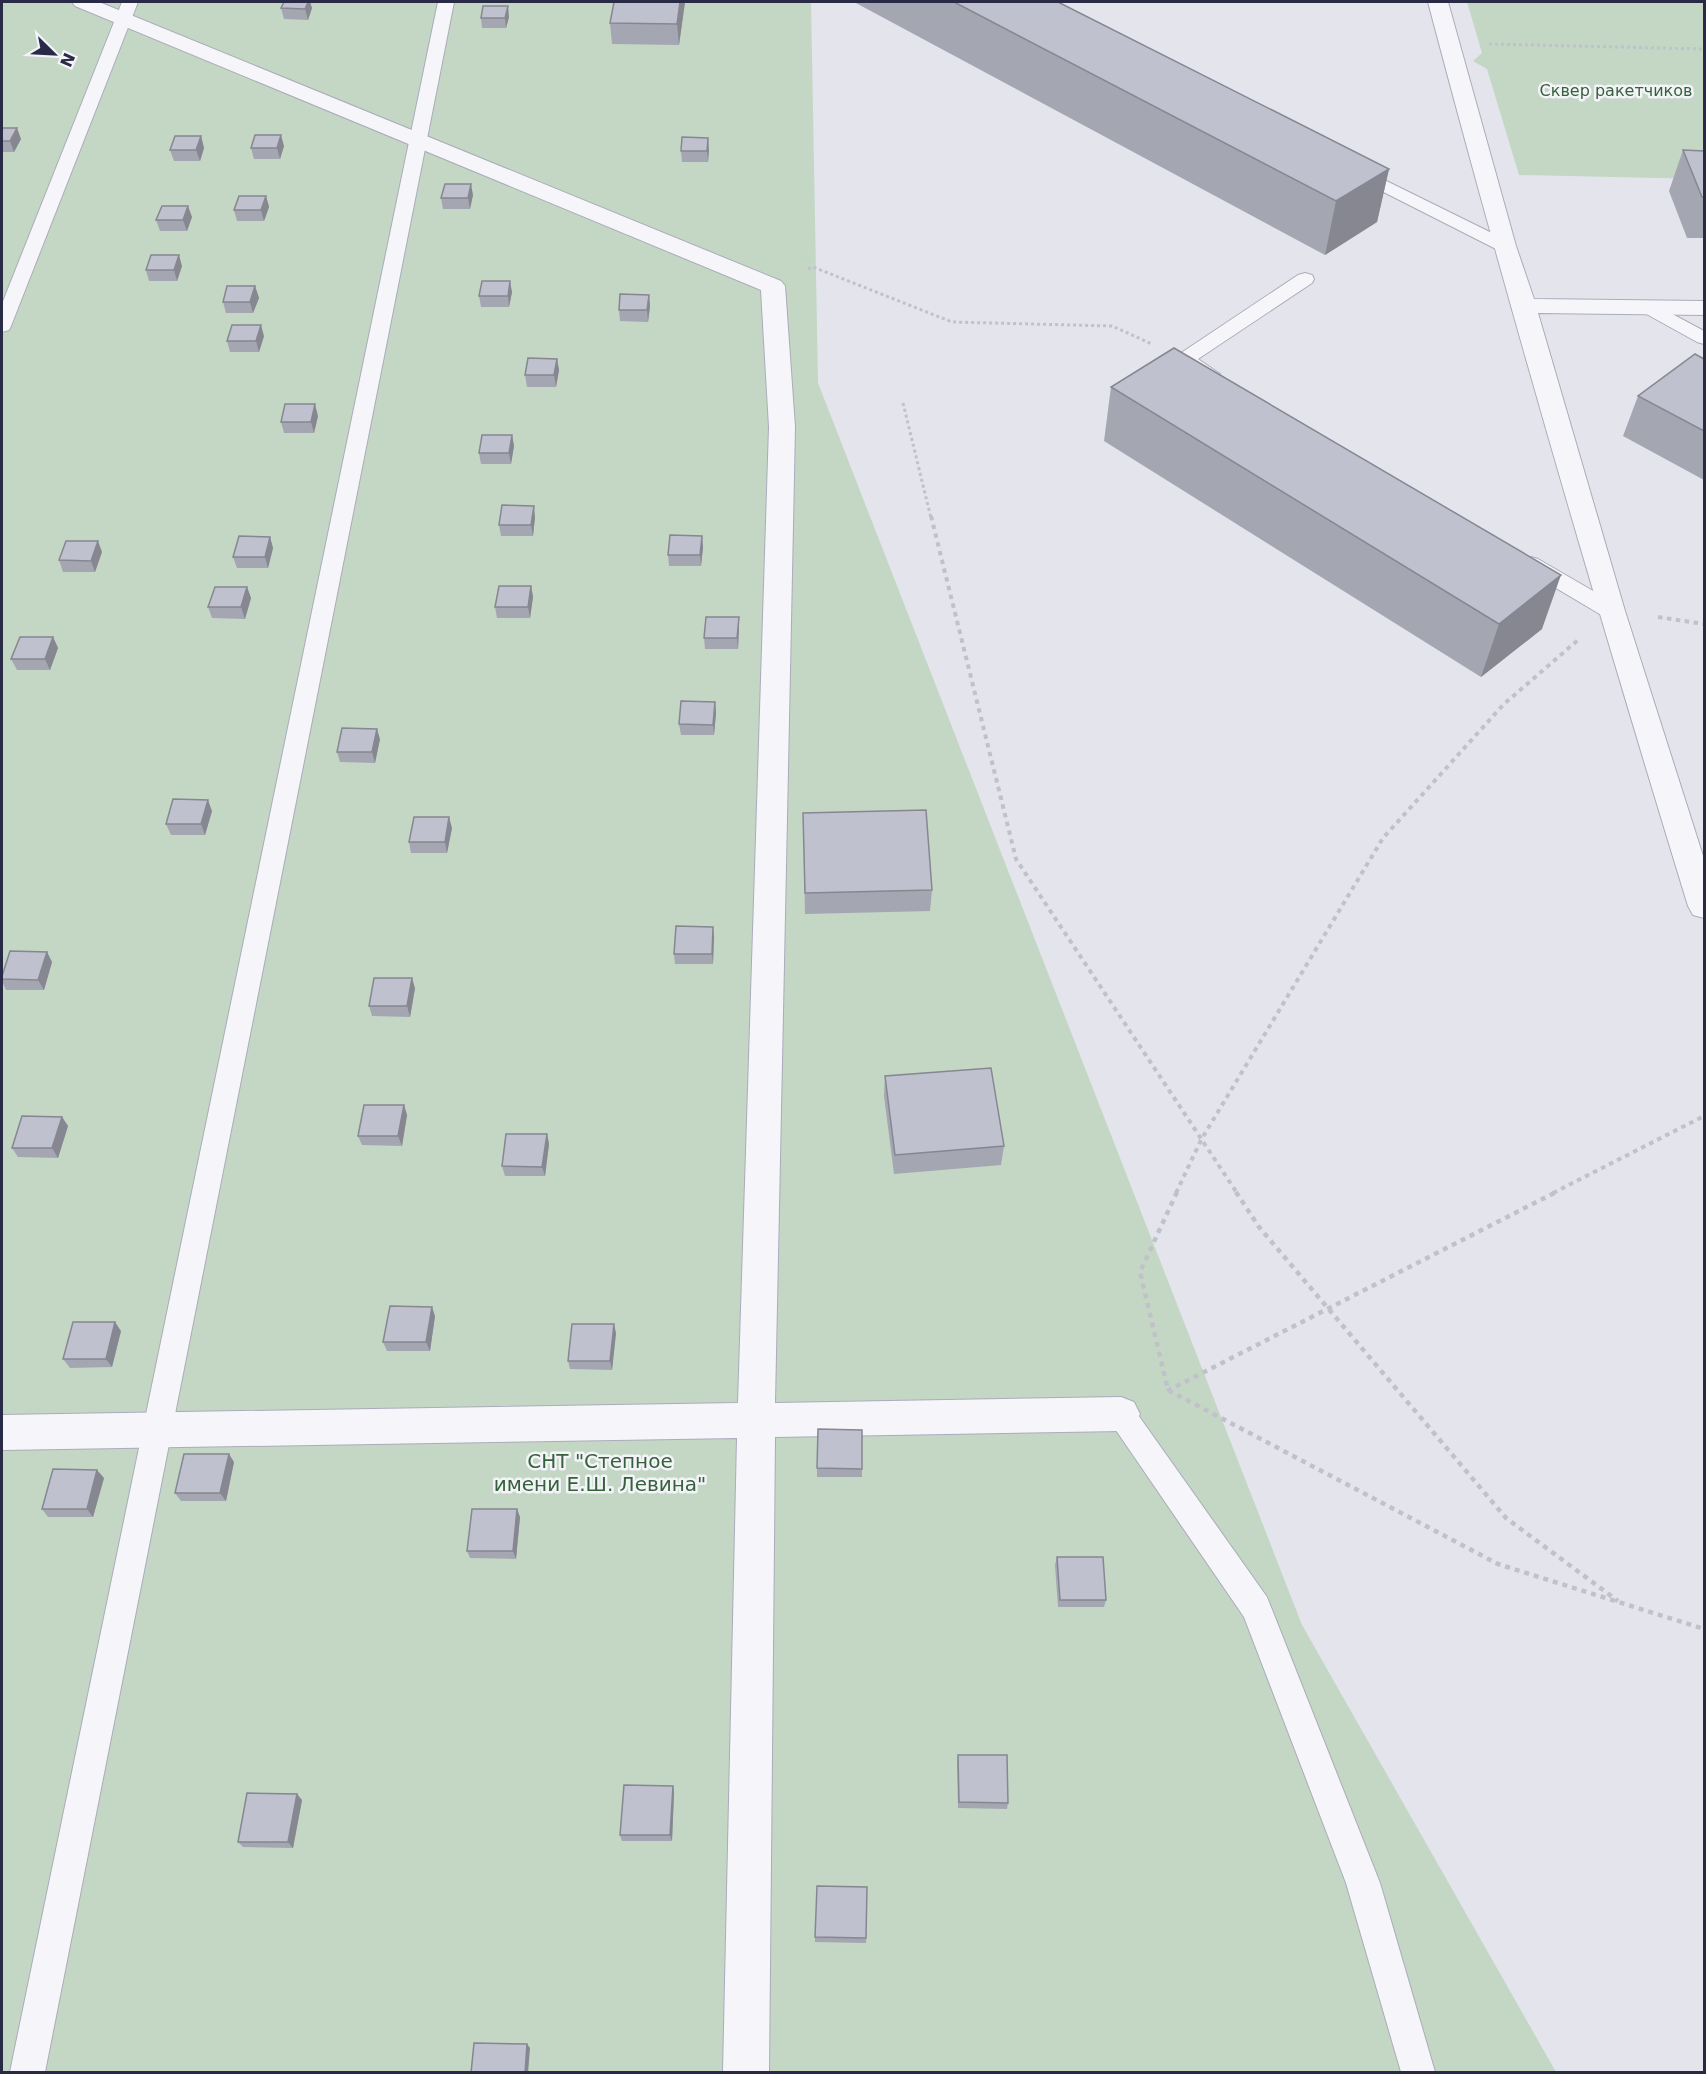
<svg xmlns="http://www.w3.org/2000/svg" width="1706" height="2074" font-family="'DejaVu Sans',sans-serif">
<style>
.green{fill:#c3d7c4}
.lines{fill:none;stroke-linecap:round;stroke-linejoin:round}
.service-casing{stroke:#abacba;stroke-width:2}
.minor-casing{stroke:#abacba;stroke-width:2}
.path-far2{stroke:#c1c1cb;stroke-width:3;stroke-dasharray:3 3;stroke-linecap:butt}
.path-far1{stroke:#c1c1cb;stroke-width:4;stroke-dasharray:4.5 4.5;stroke-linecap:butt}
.path{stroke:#c1c1cb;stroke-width:4.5;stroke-dasharray:5 5;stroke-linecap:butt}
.service{fill:#f6f6fa;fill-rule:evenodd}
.minor{fill:#f6f6fa;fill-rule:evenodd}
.wall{fill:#a4a6b2}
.shaded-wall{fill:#868791}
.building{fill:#bfc1cf;stroke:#868791;stroke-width:1.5}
.labels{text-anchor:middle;stroke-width:5;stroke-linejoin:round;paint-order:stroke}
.far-park-label{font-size:16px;fill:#356339;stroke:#f3f3f9}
.park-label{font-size:20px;fill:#356339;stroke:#f3f3f9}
</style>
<rect width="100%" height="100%" fill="#e3e4ec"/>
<path class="green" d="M2,2H811L818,383L1302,1625L1556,2072H2Z
M1467,2H1704V179L1519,175L1487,69L1473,61L1482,53Z"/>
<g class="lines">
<g class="service-casing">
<path id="service" d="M122,2H138L11,326L9,330L2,332V304Z
M438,2H454L45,2072H10Z
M1356,166L1510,242L1513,246L1510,250H1498L1350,175L1347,171L1350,167Z
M1305,273L1312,275L1314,279L1312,283L1198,359L1220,374L1217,378C1204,382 1183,370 1175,359L1178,355L1298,275Z
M1648,301L1704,331V344L1697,342L1641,311L1639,307L1641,303Z
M1531,557L1538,559L1619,606L1622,611L1619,616L1611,618L1603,616L1524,569L1520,564L1524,559Z
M1121,1401L1131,1405L1267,1597L1380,1883L1435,2072H1401L1346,1883L1244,1617L1111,1423L1106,1414L1111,1405Z"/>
</g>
<g class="minor-casing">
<path id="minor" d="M72,2H99L781,281L785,286L795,427L775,1403L1121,1397L1134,1402L1140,1414L1134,1426L1121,1431L775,1437L769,2072H723L737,1438L2,1450V1415L738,1403L769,427L761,290L75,6Z
M1428,2H1448L1516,246L1534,299L1704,301V315L1538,313L1625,611L1704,859V918L1693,915L1688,906C1596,606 1508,305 1428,2Z"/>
</g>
<path class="path-far2" d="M1489,44L1704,49
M808,269L813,267L952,322L1112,326L1152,344
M903,403L931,518"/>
<path class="path-far1" d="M931,516L1016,859L1237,1193
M1658,617L1704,624
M1176,1193L1201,1140L1383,838L1504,704L1578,640
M1553,1193L1704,1116"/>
<path class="path" d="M1177,1192L1140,1272L1168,1390L1498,1564L1704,1629
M1236,1192L1259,1227L1506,1518L1618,1601
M1167,1391L1556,1192"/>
<use href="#service" class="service"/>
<use href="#minor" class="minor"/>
</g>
<path class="wall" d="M284,2H310L312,8L308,20L284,19L281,8Z
M685,2L679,45L612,44L610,23Z
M854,2H1058L1389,169L1377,222L1325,255Z
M509,17L506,28H482L481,18Z
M2,128L21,139L14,152H2Z
M201,136L204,148L200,161H174L170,150Z
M284,146L280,159H254L251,148Z
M709,149L708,162H682L681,151Z
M1683,150L1704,151V238H1687L1669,191Z
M473,195L470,209H443L441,198Z
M266,196L269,207L264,221H237L234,210Z
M192,217L187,231H160L156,220Z
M182,266L177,281H149L146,270Z
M255,286L259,298L253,313H226L223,302Z
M512,292L509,307H481L479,296Z
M649,295L650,306L648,322L620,321L619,310Z
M264,336L259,352H230L227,341Z
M557,359L559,370L556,387H527L525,375Z
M1704,359V480L1623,436L1638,396Z
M1111,387L1542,629L1481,677L1104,441Z
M318,416L314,433H284L281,422Z
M512,435L514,446L511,464H481L479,453Z
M535,517L533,536H501L499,525Z
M702,536L703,547L701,566H669L668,555Z
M270,537L273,548L268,568H237L233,557Z
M102,552L95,572H63L59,560Z
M531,586L533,597L530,618H497L495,607Z
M247,587L251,598L245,619L212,618L208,607Z
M739,617V628L738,649H705L704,638Z
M53,637L58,648L50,670H17L11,659Z
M715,702L716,713L714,735H681L679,724Z
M380,739L375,763L340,762L337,752Z
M212,811L205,835H171L166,824Z
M803,813L932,890L930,911L805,914Z
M452,828L447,853H411L409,842Z
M714,937L713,964H675L674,954Z
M47,952L52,962L44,990H6L2,981V976Z
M415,988L410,1017L372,1016L369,1006Z
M885,1076L1004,1146L1001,1165L894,1174L884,1096Z
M404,1105L407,1115L402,1146L362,1145L358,1136Z
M62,1117L68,1126L58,1158L18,1157L12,1148Z
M547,1134L549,1144L545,1176H505L502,1166Z
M435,1316L430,1351H387L383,1342Z
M121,1331L112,1367L70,1368L63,1359Z
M616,1333L612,1370L570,1369L568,1361Z
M862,1430V1477H817V1468Z
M234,1462L226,1501H181L175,1493Z
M104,1478L93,1517H48L42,1509Z
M520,1517L516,1559L470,1558L467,1551Z
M1057,1557L1106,1600L1104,1607H1058L1055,1565Z
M958,1755L1008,1803L1007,1809L958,1808L957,1761Z
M673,1786L674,1793L672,1841H622L620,1835Z
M302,1800L293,1848L243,1847L238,1842Z
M867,1887L866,1943L815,1942V1937Z"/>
<path class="shaded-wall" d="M308,2H310L312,8L308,20L305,9Z
M680,2H685L679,45L677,24Z
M508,6L509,17L506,28L505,18Z
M17,128L21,139L14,152L10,141Z
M281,135L284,146L280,159L277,148Z
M201,136L204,148L200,161L196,150Z
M708,138L709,149L708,162L707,151Z
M1389,169L1377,222L1325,255L1336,201Z
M471,184L473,195L470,209L468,198Z
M266,196L269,207L264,221L261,210Z
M188,206L192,217L187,231L183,220Z
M179,255L182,266L177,281L174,270Z
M510,281L512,292L509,307L508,296Z
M255,286L259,298L253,313L250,302Z
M649,295L650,306L648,322L647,310Z
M261,325L264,336L259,352L256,341Z
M557,359L559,370L556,387L554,375Z
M315,404L318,416L314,433L311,422Z
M512,435L514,446L511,464L509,453Z
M534,506L535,517L533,536L531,525Z
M702,536L703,547L701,566L700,555Z
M270,537L273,548L268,568L265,557Z
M98,541L102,552L95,572L91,561Z
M1561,575L1542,629L1481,677L1499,624Z
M531,586L533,597L530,618L528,607Z
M247,587L251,598L245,619L241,607Z
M739,617V628L738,649L737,638Z
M53,637L58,648L50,670L45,659Z
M715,702L716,713L714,735L713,725Z
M377,729L380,739L375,763L372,752Z
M208,800L212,811L205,835L201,824Z
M449,817L452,828L447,853L445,842Z
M713,927L714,937L713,964L712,954Z
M47,952L52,962L44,990L38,980Z
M412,978L415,988L410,1017L407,1006Z
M404,1105L407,1115L402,1146L398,1136Z
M62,1117L68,1126L58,1158L52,1148Z
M547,1134L549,1144L545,1176L542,1167Z
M432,1307L435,1316L430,1351L426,1342Z
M115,1322L121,1331L112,1367L106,1359Z
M614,1324L616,1333L612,1370L610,1361Z
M229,1454L234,1462L226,1501L220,1493Z
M97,1470L104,1478L93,1517L87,1509Z
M517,1509L520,1517L516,1559L513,1551Z
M673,1786L674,1793L672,1841L670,1835Z
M297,1794L302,1800L293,1848L288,1842Z
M527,2044L530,2048L528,2073H525Z"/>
<path class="building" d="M284,2H308L305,9L281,8Z
M614,2H680L677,24L610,23Z
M954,2H1058L1389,169L1336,201Z
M483,6H508L505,18H481Z
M2,128H17L10,141H2Z
M255,135H281L277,148H251Z
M175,136H201L196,150H170Z
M682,137L708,138L707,151H681Z
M1683,150L1704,151V197H1702Z
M445,184H471L468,198H441Z
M239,196H266L261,210H234Z
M162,206H188L183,220H156Z
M151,255H179L174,270H146Z
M482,281H510L508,296H479Z
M227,286H255L250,302H223Z
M620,294L649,295L647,310H619Z
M232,325H261L256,341H227Z
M1174,348L1561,575L1499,624L1111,387Z
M1695,354L1704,359V431L1638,396Z
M528,358L557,359L554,375H525Z
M285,404H315L311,422H281Z
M482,435H512L509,453H479Z
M502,505L534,506L531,525H499Z
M670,535L702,536L700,555H668Z
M239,536L270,537L265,557H233Z
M66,541H98L91,561L59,560Z
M499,586H531L528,607H495Z
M215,587H247L241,607H208Z
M706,617H739L737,638H704Z
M20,637H53L45,659H11Z
M681,701L715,702L713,725L679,724Z
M342,728L377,729L372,752H337Z
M173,799L208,800L201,824H166Z
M926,810L932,890L805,893L803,813Z
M414,817H449L445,842H409Z
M676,926L713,927L712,954H674Z
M10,951L47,952L38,980L2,979V976Z
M374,978H412L407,1006H369Z
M991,1068L1004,1146L895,1155L885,1076Z
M364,1105H404L398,1136H358Z
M22,1116L62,1117L52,1148H12Z
M506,1134H547L542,1167L502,1166Z
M390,1306L432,1307L426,1342H383Z
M73,1322H115L106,1359H63Z
M572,1324H614L610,1361H568Z
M818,1429L862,1430V1469L817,1468Z
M184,1454H229L220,1493H175Z
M53,1469L97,1470L87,1509H42Z
M472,1509H517L513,1551H467Z
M1057,1557H1103L1106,1600H1060Z
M958,1755H1007L1008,1803L959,1802Z
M624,1785L673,1786L670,1835H620Z
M247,1793L297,1794L288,1842H238Z
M817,1886L867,1887L866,1938L815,1937Z
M474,2043L527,2044L525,2073H471Z"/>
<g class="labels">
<g class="far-park-label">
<text x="1616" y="96">Сквер ракетчиков</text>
</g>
<g class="park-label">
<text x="600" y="1468">СНТ "Степное<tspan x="600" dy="23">имени Е.Ш. Левина"</tspan></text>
</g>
</g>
<rect width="1706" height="2074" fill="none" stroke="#292b46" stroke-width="6"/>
<g transform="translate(54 54) rotate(114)" stroke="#f3f3f9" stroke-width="4.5" paint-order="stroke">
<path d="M0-4.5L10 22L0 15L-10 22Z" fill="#292b46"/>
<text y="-9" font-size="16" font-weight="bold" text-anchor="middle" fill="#292b46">N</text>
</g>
</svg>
